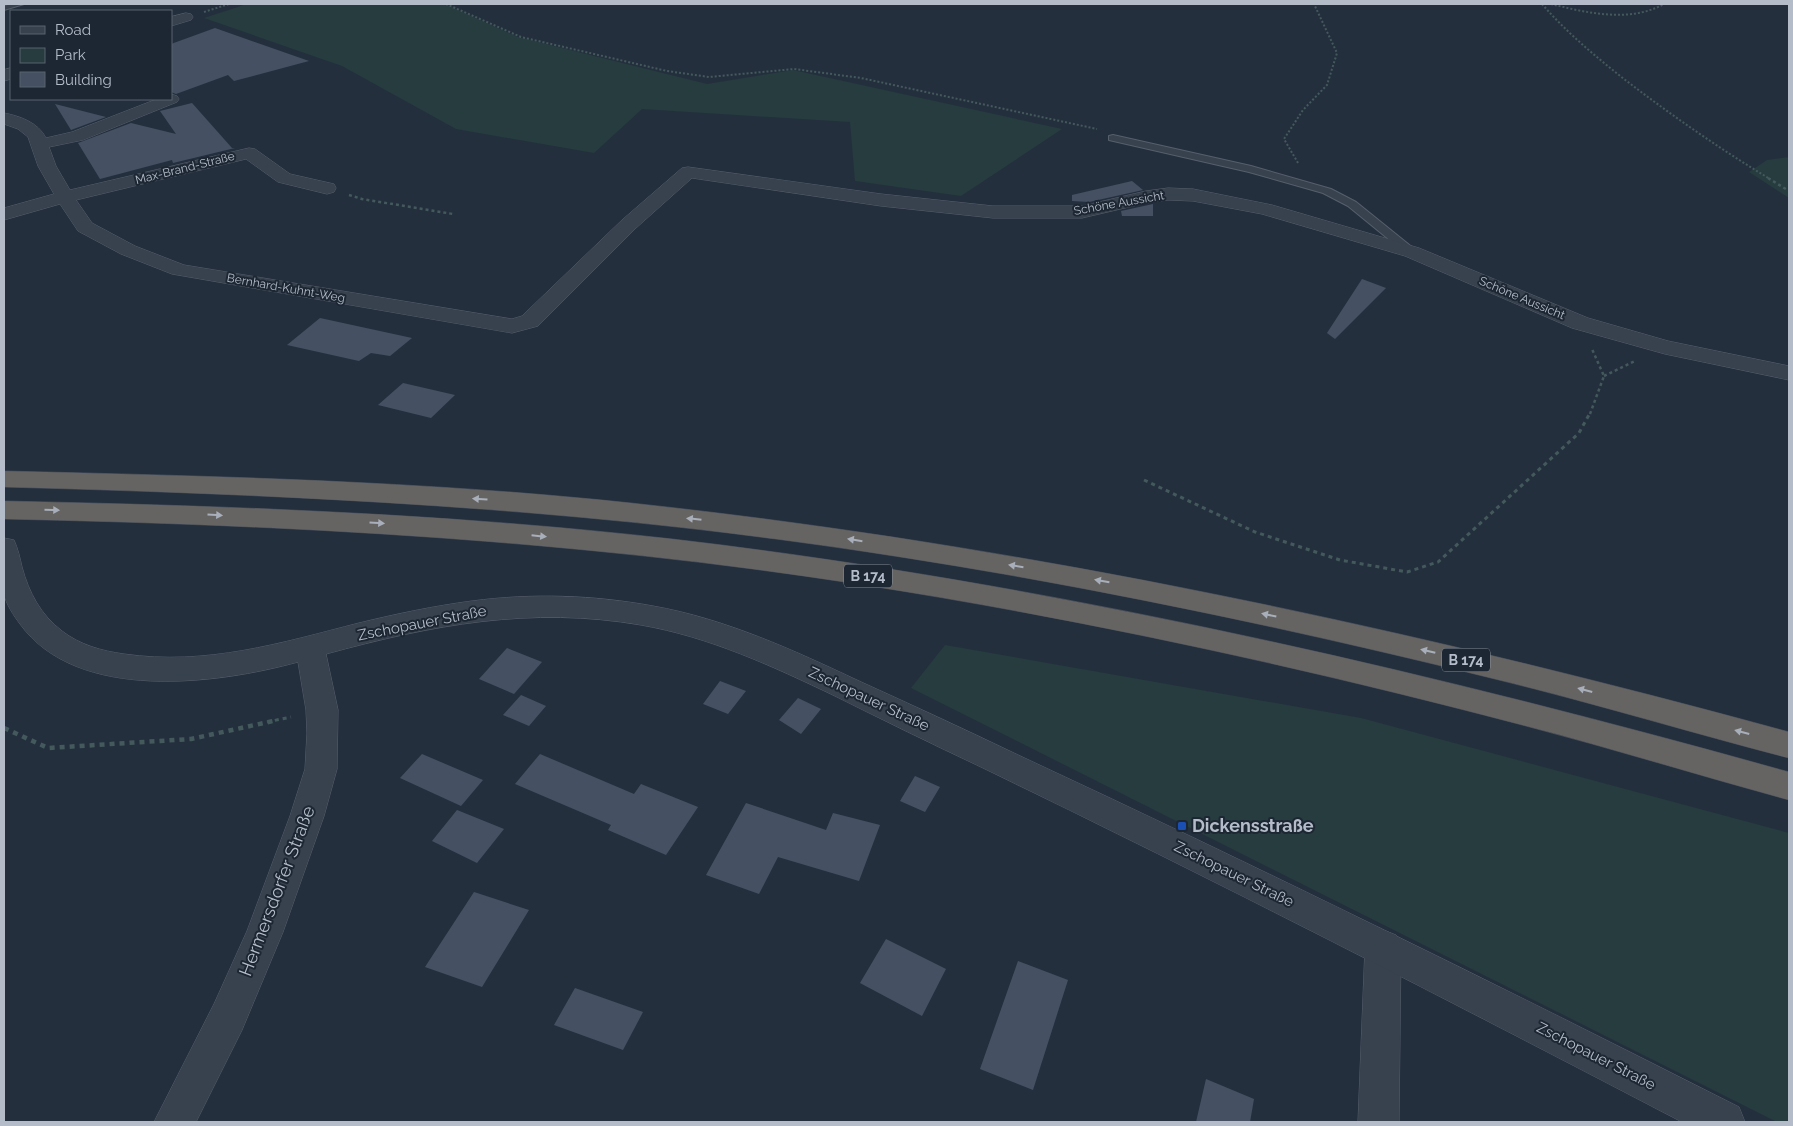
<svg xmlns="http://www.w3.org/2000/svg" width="1793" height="1126" font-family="Raleway,sans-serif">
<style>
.green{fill:#263c3f}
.building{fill:#455162}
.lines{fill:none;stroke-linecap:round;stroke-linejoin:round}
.service-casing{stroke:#565f6c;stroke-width:2}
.minor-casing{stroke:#565f6c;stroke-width:1}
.tertiary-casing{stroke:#565f6c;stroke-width:1}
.trunk-casing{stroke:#434c59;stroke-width:1}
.path-far3{stroke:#44595c;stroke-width:2;stroke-dasharray:2 2;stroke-linecap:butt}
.path-far2{stroke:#44595c;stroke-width:2.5;stroke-dasharray:3 3;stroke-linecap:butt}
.path-far1{stroke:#44595c;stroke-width:3;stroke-dasharray:4 4;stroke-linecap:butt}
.path{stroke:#44595c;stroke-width:4.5;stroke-dasharray:5 5;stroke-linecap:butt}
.service{fill:#38414e;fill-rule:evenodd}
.minor{fill:#38414e;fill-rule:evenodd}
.tertiary{fill:#38414e;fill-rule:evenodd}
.trunk{fill:#656462;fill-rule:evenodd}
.oneway{fill:#a8afba}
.transit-dot{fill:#1a4fb4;stroke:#1d2633;stroke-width:2}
.labels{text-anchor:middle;stroke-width:4;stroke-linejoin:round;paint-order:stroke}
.far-street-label{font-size:12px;fill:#b4bcc9;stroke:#1d2633}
.shield{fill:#1d2633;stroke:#878f9c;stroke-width:1}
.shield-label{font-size:14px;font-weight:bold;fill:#b4bcc9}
.street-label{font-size:15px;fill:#b4bcc9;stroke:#1d2633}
.near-poi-label{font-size:18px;font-weight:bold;fill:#b4bcc9;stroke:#1d2633;text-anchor:start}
.near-street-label{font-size:18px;fill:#b4bcc9;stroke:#1d2633}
</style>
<rect width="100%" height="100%" fill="#242f3e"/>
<path class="green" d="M247,4H445L518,37L707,84L793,70L1062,129L961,196L855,181L850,122L642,109L594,153L456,129L342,66L204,18Z
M1789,157V198L1749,172L1767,160Z
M945,645L1361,718L1789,833V1122H1777L911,688Z"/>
<path class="building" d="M215,28L309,61L234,81L228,75L176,94L171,92V44Z
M192,103L232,148H235L173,163L172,160L100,179L78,143L131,123L176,134L160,111Z
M55,104L106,117L71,130Z
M1132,181L1143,190L1089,202L1072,201V195Z
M1153,204V216H1122L1121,211Z
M1362,279L1386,288L1335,339L1327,333Z
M320,318L412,338L390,356L371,353L359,361L287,345Z
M403,383L455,395L431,418L378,405Z
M507,648L542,662L514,694L479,679Z
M720,681L746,691L728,714L703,704Z
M521,695L546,706L529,726L503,715Z
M798,698L821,709L801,734L779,720Z
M422,754L483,780L461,806L400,778Z
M540,754L634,794L641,784L698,807L666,855L608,830L611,825L515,784Z
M915,776L940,787L925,812L900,801Z
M746,803L826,830L833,813L880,825L859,881L778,857L759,894L706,875Z
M457,810L504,829L477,863L432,841Z
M474,892L529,910L482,987L425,967Z
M886,939L946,969L922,1016L860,983Z
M1018,961L1068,980L1033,1090L980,1069Z
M575,988L643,1012L623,1050L554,1025Z
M1206,1079L1254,1099L1250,1122H1196Z"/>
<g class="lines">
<g class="service-casing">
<path id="service" d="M11,4H24L4,10V6Z
M1113,135L1251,166L1331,189L1356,202L1418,252L1412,256L1408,255L1348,206L1323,193L1249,172L1109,140V136Z"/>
</g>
<g class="minor-casing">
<path id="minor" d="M186,13L191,14L193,17L191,20L171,26V17Z
M11,68V79L4,81V70Z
M171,94L177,96L179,99L177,102L83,140L49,147L56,166L70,190L249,148L255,149L290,174L334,184L336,188L334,192L327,194L278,182L246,159L76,200L92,223L135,246L184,265L512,319L522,316L622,220L682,168L688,167L881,194L993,206H1082L1146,191L1168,188L1193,189L1272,205L1419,248L1588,318L1668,341L1789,366V380L1665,354L1572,328L1405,256L1262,214L1193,201L1168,200L1146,203L1082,218H993L881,206L692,178L636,228L538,326L512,333L172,274L121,254L78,231L60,204L4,220V208L54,194L38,166L28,137L18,129L4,124V113C19,116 38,122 46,138L72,132L157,99H171Z
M1383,930L1396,935L1401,947L1399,1122H1358L1365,947L1370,935Z"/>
</g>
<g class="tertiary-casing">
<path id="tertiary" d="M4,538L14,540C18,549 20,558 22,567C29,593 41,615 62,631C80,645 102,651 124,654C206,666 281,643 359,623C396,614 434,606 472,601C533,593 593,595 653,606C726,619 793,650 859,681C912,705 964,729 1016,754C1259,867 1500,986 1739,1107L1745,1122H1682C1450,1001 1217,881 981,767C932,744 883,720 835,696C772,666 710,637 641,625C531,606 432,625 326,654L338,710L337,769L324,816L283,932L242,1030L196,1122H154L214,1004L247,931L290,816L305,769L307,733L306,710L298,662C218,684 77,703 20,624C14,616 6,604 4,594C1,582 3,551 4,538Z"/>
</g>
<g class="trunk-casing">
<path id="trunk" d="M4,471C213,476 423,481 631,503C1023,545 1409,628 1789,732V758C1692,733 1597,704 1499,680C1261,621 1019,571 776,539C519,505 262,494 4,487Z
M4,501C244,506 484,515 722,545C1083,591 1439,674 1789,772V800C1701,776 1614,749 1526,726C1306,668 1083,619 858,584C575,540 290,525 4,519Z"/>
</g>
<path class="path-far3" d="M446,4L521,37L667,71L709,77L794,69L861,78L1097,129
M1542,4C1566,32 1595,56 1624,79C1671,115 1720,149 1770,179
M1551,4C1587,13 1630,23 1664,4
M204,12L229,4
M1298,163L1284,139L1303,110L1327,85L1337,53L1314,4"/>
<path class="path-far2" d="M1768,178L1789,191
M349,195L362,199L453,214
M1604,376L1635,361
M1590,414L1604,376L1592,349"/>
<path class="path-far1" d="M1144,480L1255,532L1340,560L1407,572L1438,562L1579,433L1590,413
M267,722L291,717"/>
<path class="path" d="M4,728L48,748L191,739L273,721"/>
<use href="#service" class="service"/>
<use href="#minor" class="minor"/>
<use href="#tertiary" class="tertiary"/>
<use href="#trunk" class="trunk"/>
</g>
<defs><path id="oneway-solid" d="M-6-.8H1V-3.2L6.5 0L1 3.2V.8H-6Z" transform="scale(1.25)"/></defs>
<g class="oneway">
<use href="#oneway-solid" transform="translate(480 499) rotate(-176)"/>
<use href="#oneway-solid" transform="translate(52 510) rotate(1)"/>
<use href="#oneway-solid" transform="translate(215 515) rotate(3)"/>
<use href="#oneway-solid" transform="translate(694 519) rotate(-174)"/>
<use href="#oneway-solid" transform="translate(377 523) rotate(3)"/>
<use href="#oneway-solid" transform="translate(539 536) rotate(6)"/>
<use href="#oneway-solid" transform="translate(855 540) rotate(-171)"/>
<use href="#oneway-solid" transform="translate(1016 566) rotate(-171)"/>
<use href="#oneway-solid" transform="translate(1102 581) rotate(-170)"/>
<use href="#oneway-solid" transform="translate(1269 615) rotate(-168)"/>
<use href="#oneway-solid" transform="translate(1428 651) rotate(-167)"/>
<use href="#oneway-solid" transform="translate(1585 690) rotate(-165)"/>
<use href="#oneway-solid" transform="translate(1742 732) rotate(-165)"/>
</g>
<rect class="transit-dot" x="1177" y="821" width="10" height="10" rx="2.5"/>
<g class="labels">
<g class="far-street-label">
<text transform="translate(185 168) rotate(-14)" y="4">Max-Brand-Straße</text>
<text transform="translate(1119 203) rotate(-10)" y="4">Schöne Aussicht</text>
<text transform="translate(286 288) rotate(10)" y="4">Bernhard-Kuhnt-Weg</text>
<text transform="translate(1522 298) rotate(23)" y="4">Schöne Aussicht</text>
</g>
<g class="shield">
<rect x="844" y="564.5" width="48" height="23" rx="4"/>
<rect x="1442" y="648.5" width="48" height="23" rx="4"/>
</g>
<g class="shield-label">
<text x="868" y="581">B 174</text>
<text x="1466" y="665">B 174</text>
</g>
<g class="street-label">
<text transform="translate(422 623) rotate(-11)" y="5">Zschopauer Straße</text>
<text transform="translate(869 699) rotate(25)" y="5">Zschopauer Straße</text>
<text transform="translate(1234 874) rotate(26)" y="5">Zschopauer Straße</text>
<text transform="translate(1596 1056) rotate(27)" y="5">Zschopauer Straße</text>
</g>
<g class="near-poi-label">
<text x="1192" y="832">Dickensstraße</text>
</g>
<g class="near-street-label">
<text transform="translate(277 891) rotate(-69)" y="6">Hermersdorfer Straße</text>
</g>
</g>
<rect width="1793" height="1126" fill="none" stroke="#b4bcc9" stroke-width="10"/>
<rect x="10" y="10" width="162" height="90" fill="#1d2633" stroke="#59626f"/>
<rect x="20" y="26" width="25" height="8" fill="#38414e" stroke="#59626f"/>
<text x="55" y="35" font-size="15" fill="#b4bcc9">Road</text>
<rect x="20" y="48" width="25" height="15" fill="#263c3f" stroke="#59626f"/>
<text x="55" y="60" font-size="15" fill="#b4bcc9">Park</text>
<rect x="20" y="72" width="25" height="15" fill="#455162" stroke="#59626f"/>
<text x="55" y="85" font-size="15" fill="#b4bcc9">Building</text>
</svg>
